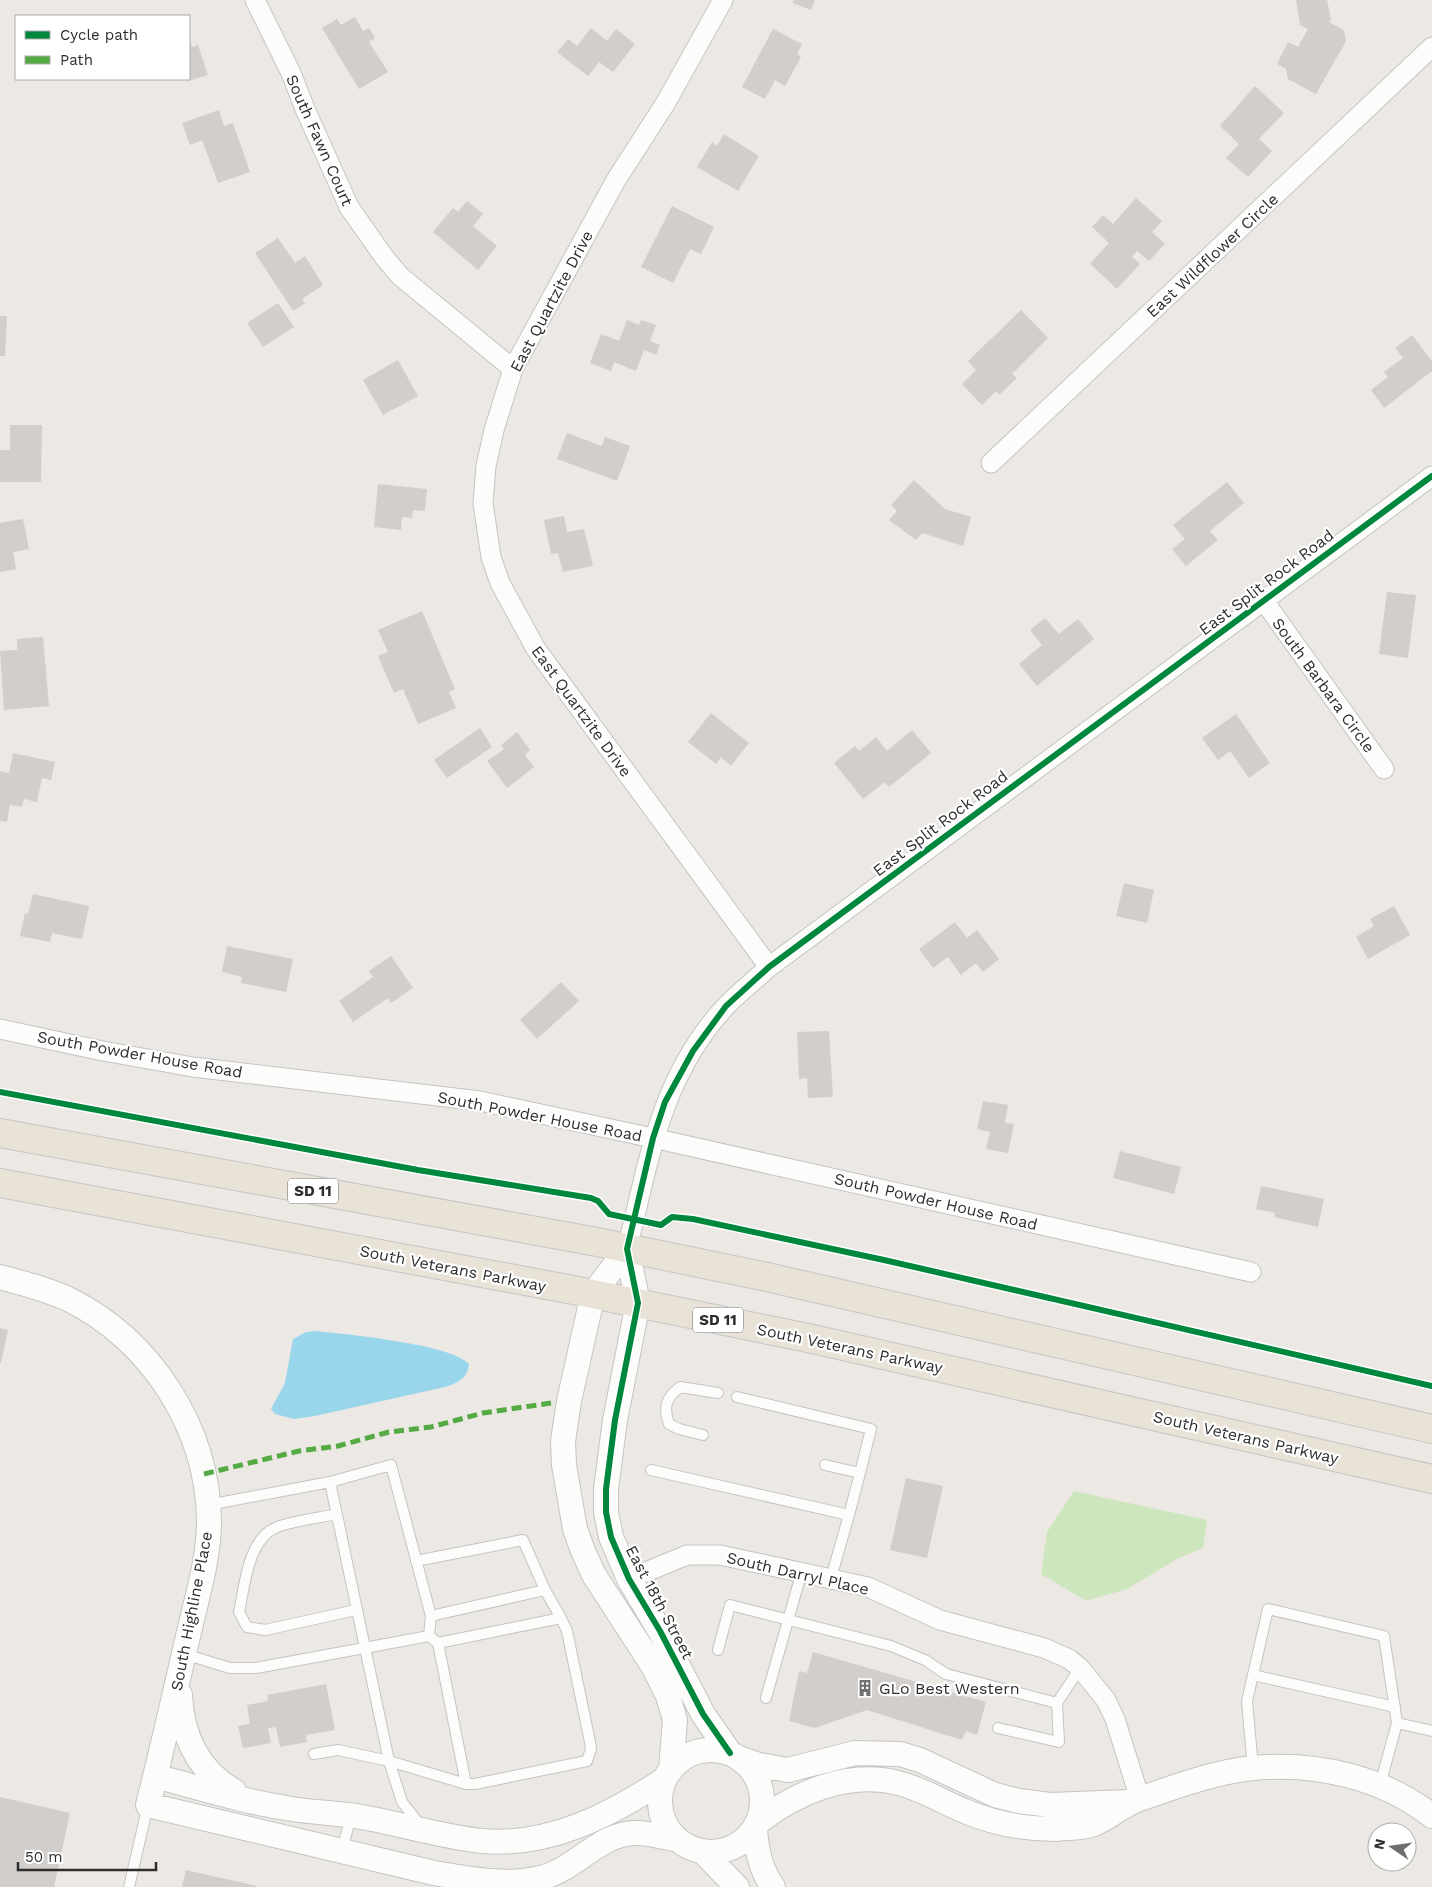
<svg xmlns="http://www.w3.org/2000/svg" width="1432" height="1887" font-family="'Work Sans',sans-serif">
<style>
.green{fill:#cee6be}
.water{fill:#99d6ec}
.building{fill:#d1cecb}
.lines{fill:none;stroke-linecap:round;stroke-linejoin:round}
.service-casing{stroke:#c5c4c5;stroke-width:12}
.minor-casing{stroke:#c5c4c5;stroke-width:21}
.tertiary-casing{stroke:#c5c4c5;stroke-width:26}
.trunk-casing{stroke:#c6c5c4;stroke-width:30}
.service{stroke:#fcfcfb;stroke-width:10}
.minor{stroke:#fcfcfb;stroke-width:19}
.tertiary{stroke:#fcfcfb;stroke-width:24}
.trunk{stroke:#e9e2d6;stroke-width:28}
.quiet{stroke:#54ab44;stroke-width:5;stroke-dasharray:10 5;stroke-linecap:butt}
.cycleway-casing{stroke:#fff;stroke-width:9}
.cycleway{stroke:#00873e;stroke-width:6}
.labels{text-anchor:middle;stroke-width:4.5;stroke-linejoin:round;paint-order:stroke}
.shield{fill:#fff;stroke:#6d6d6d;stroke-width:1}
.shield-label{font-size:15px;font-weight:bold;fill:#2e2e2e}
.street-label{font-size:16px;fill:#2e2e2e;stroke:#fff}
.poi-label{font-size:16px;fill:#2e2e2e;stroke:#fff;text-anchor:start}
</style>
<rect width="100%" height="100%" fill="#ece8e4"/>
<path class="green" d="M1074,1491L1207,1520L1203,1548L1177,1559L1127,1589L1086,1601L1041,1574L1047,1532Z"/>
<path class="water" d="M315,1331C345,1334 451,1344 469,1364C468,1378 458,1383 445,1387L315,1416L294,1419L275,1414L271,1409L285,1383L293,1339L306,1332Z"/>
<path class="building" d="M794,0H815L811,10L793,3Z
M1296,0H1327L1331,19L1329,22L1344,30L1346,41L1316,94L1288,79L1286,69L1277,64L1288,42L1298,47L1308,29L1300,25Z
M355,17L363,31L369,28L375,38L369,42L388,72L359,89L322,28L337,19L341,25Z
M591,28L607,41L616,29L635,44L613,72L599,62L588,76L557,52L568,39L577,46Z
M773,29L802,44L797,54L801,57L785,86L775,80L765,99L742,87Z
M189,37L192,47L198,45L208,75L188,81Z
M1255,86L1284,113L1259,139L1272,151L1248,177L1226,158L1239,144L1220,126Z
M219,110L224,126L233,123L250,172L218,183L202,140L190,145L182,123Z
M724,134L759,156L738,191L697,167L712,142L717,146Z
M1136,198L1162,221L1152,232L1165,244L1149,261L1137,251L1132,257L1140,264L1117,289L1090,264L1109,243L1092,227L1103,215L1113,224Z
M467,201L483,214L473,226L497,246L478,270L433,232L453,208L458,212Z
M672,206L714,227L701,254L690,249L673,283L641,267Z
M278,238L295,263L305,256L323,285L302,299L305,303L293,311L255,253Z
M278,303L294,327L263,347L247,323Z
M1021,310L1048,338L1012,374L1017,378L999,395L996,391L982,405L962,384L976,370L968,361Z
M0,316H7L5,356H0Z
M627,320L639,325L641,320L656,325L650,341L660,345L656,355L644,350L636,371L614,362L611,371L590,363L601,334L619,341Z
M1412,335L1432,361V371L1384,408L1371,390L1388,377L1384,372L1403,358L1395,348Z
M398,360L418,396L383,415L363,380Z
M10,425H42L41,482H0V450H10Z
M567,433L602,446L605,437L630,446L617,481L557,459Z
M914,480L945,509L971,517L963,546L922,533L916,540L889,520L897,511L891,505Z
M1227,482L1244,503L1210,531L1218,540L1186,566L1172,549L1185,539L1173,525Z
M378,484L427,489L425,511L413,510L412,518L402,517L401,530L374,527Z
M564,516L567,532L584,529L593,566L563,572L558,553L551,554L544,520Z
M23,519L29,549L13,552L16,569L0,572V523Z
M1387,592L1416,595L1408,658L1379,654Z
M422,611L455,689L449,692L456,708L418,724L403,689L394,693L378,656L388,652L378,630Z
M1045,618L1059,634L1078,619L1094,639L1037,686L1019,664L1042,645L1030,630Z
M43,637L49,706L4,710L0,651L17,650V639Z
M711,713L749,743L731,766L721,757L716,764L688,742Z
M1236,714L1270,763L1249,778L1230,751L1218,760L1202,738Z
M480,728L492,747L447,778L434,760Z
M912,730L931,753L889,787L885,782L863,799L834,763L855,746L859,751L876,737L887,751Z
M517,732L530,750L525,755L534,767L507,788L487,761L504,749L501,745Z
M13,753L55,762L51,780L42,778L37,802L24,799L22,807L10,805L7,822L0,821V771L9,773Z
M1124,883L1154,890L1147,923L1116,916Z
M33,894L89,906L82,939L52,933L50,942L20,936L25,913L28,914Z
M1394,906L1410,935L1368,959L1356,937L1374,926L1370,919Z
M955,922L967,938L977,930L999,959L983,972L976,963L961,975L948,957L933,968L919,949Z
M227,946L293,959L286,992L241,983L242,977L222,972Z
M391,956L413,988L391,1003L388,998L353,1022L339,1001L373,977L369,971Z
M561,982L579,1001L537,1039L520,1020Z
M829,1031L833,1097L808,1098L807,1078L799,1079L797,1032Z
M983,1101L1008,1105L1005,1123L1014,1124L1008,1153L986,1149L990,1132L977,1129Z
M1120,1151L1181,1167L1174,1194L1113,1178Z
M1261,1186L1324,1199L1318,1227L1274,1217L1275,1213L1256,1209Z
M0,1328L8,1330L1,1363H0Z
M906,1478L943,1486L927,1558L890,1550Z
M813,1652L986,1702L977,1735L966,1731L962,1740L867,1710L815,1728L789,1721L799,1671L807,1673Z
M326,1684L335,1730L306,1735L307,1742L280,1747L276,1727L268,1728L271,1743L243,1748L238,1726L250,1724L247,1705L268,1701L267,1695Z
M0,1797L70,1813L54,1887H0Z
M186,1870L257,1886V1887H182Z"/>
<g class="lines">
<g class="service-casing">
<path id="service" d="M737,1397L871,1429L860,1473L825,1465
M703,1435L679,1429L669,1424C663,1407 666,1398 680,1387L718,1393
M651,1470L849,1515L831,1578
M330,1482L391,1465L431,1616L545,1590L523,1540L416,1561
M208,1505L330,1482L389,1761L402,1802L421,1826
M337,1514C318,1518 298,1520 280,1526C248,1536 245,1584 239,1612L247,1627L265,1630L356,1610
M849,1515L860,1473
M545,1590L561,1618
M429,1636L431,1616
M718,1650L730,1605L891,1646L925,1660L946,1674L1057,1703
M184,1654L230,1668H256L429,1636L438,1643L466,1784H475L587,1761L591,1749L590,1742L567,1631L561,1618L438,1643
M1253,1675L1395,1707
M766,1698L802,1571
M1397,1723L1432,1731
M998,1728L1059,1742L1057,1703L1080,1668
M314,1754L338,1750L389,1761L466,1784
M1253,1768L1247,1701L1268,1609L1384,1636L1397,1723L1380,1785
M342,1851L351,1815
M129,1887L148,1805"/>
</g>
<g class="minor-casing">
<path id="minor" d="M255,0L291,73L305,109L349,207L384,257L400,276L513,369
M723,0L665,104L616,180L513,369L494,430L486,466L483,503L491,557L500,583L536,649L769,967
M991,463L1432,47
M1264,601L1384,769
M0,1029L103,1051L193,1067L480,1101L653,1138L1251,1272
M627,1249C649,1160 661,1075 727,1005C740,992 755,980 769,967L1432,476
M629,1579L687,1555H720L868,1587L940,1620L1044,1648L1069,1659L1080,1668L1106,1700L1115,1719L1140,1799"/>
</g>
<g class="tertiary-casing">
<path id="tertiary" d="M627,1249L593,1294L569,1401L563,1441L564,1465L575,1529L583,1551L594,1575L653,1666L668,1696L675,1720L671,1770
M627,1249L638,1303L615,1420L606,1489V1512L611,1537L629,1579L660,1631L703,1714L730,1753
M0,1277C23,1283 46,1289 68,1299C151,1340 208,1428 209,1521C209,1557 198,1593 190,1628C176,1687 163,1746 148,1805L434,1873C470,1879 508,1887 544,1877C576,1868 599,1835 633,1833C647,1832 663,1837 678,1840
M180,1695C182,1736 197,1770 234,1791
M660 1801a51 51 0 1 1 102 0a51 51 0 1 1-102 0Z
M739,1758L759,1765L788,1770L855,1753L900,1754L920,1760L995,1795L1019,1801L1050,1805L1127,1802
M155,1776C200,1788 245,1802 292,1809C317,1813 342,1813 367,1818C405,1825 443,1837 482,1841C549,1847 611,1815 665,1779
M757,1823C795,1793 848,1770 898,1783C923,1789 944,1803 967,1812C996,1824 1025,1829 1056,1829C1067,1828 1084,1828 1094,1824C1109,1818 1121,1806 1137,1800C1174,1787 1214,1772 1253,1768C1316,1762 1382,1777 1432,1816
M755,1827C756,1849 760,1869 773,1887
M703,1852L737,1887"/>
</g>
<g class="trunk-casing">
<path id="trunk" d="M0,1133L597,1242L767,1277L1432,1429
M0,1183L568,1289L808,1338L1432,1479"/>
</g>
<use href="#service" class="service"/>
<use href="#minor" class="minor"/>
<use href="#tertiary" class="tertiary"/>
<use href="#trunk" class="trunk"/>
<path class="quiet" d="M204,1474L299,1451L338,1446L389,1432L431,1427L483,1413L551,1403"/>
<g class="cycleway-casing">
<path id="cycleway" d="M0,1092L418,1170L591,1198L598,1201L609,1214L661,1225L672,1217L693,1219L884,1260L1432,1386
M730,1753L703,1714L660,1631L629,1579L611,1537L606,1512V1489L615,1420L638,1303L627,1249L653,1138L665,1102L693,1051L726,1006L769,967L1432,476"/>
</g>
<use href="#cycleway" class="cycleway"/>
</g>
<defs>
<g id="building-bare" transform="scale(1.35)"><path d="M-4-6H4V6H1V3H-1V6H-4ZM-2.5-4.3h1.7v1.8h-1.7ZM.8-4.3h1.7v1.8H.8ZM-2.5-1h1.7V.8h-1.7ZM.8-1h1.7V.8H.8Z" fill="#706f6e" stroke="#fff" stroke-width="2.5" paint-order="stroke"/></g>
</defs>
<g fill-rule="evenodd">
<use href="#building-bare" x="865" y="1688"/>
</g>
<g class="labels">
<g class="shield">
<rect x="288" y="1178.5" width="50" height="25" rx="4"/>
<rect x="693" y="1307.5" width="50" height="25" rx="4"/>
</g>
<g class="shield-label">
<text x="313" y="1196">SD 11</text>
<text x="718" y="1325">SD 11</text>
</g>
<g class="street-label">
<text transform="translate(320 140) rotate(66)" y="6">South Fawn Court</text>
<text transform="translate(1212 255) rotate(-43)" y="6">East Wildflower Circle</text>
<text transform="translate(551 301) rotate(-62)" y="6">East Quartzite Drive</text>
<text transform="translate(1266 582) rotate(-37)" y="6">East Split Rock Road</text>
<text transform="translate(1324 685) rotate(54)" y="6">South Barbara Circle</text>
<text transform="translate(582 711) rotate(54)" y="6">East Quartzite Drive</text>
<text transform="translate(940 823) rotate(-37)" y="6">East Split Rock Road</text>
<text transform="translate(140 1054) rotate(10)" y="6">South Powder House Road</text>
<text transform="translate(540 1116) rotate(11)" y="6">South Powder House Road</text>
<text transform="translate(936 1201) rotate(13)" y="6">South Powder House Road</text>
<text transform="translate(453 1268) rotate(11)" y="6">South Veterans Parkway</text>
<text transform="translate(850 1348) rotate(12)" y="6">South Veterans Parkway</text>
<text transform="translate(1246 1437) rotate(13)" y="6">South Veterans Parkway</text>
<text transform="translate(798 1573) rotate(13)" y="6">South Darryl Place</text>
<text transform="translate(660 1602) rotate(62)" y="6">East 18th Street</text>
<text transform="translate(191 1611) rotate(-79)" y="6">South Highline Place</text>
</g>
<g class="poi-label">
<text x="879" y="1694">GLo Best Western</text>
</g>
</g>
<rect x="15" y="15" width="175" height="65" fill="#ffffff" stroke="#ababab"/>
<rect x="25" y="31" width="25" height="8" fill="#00873e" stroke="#ababab"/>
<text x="60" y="40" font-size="15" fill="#2e2e2e">Cycle path</text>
<rect x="25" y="56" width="25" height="8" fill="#54ab44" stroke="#ababab"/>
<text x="60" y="65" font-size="15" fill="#2e2e2e">Path</text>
<g transform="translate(1392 1847) rotate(283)"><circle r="24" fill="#ffffff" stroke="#ababab"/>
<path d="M0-4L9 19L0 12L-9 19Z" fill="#706f6e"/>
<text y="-8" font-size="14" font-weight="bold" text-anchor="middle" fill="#2e2e2e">N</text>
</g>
<path d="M18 1862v8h138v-8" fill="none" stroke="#2e2e2e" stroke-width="2.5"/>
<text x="25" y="1862" font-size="15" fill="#2e2e2e" stroke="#ffffff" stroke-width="4" paint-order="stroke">50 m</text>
</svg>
